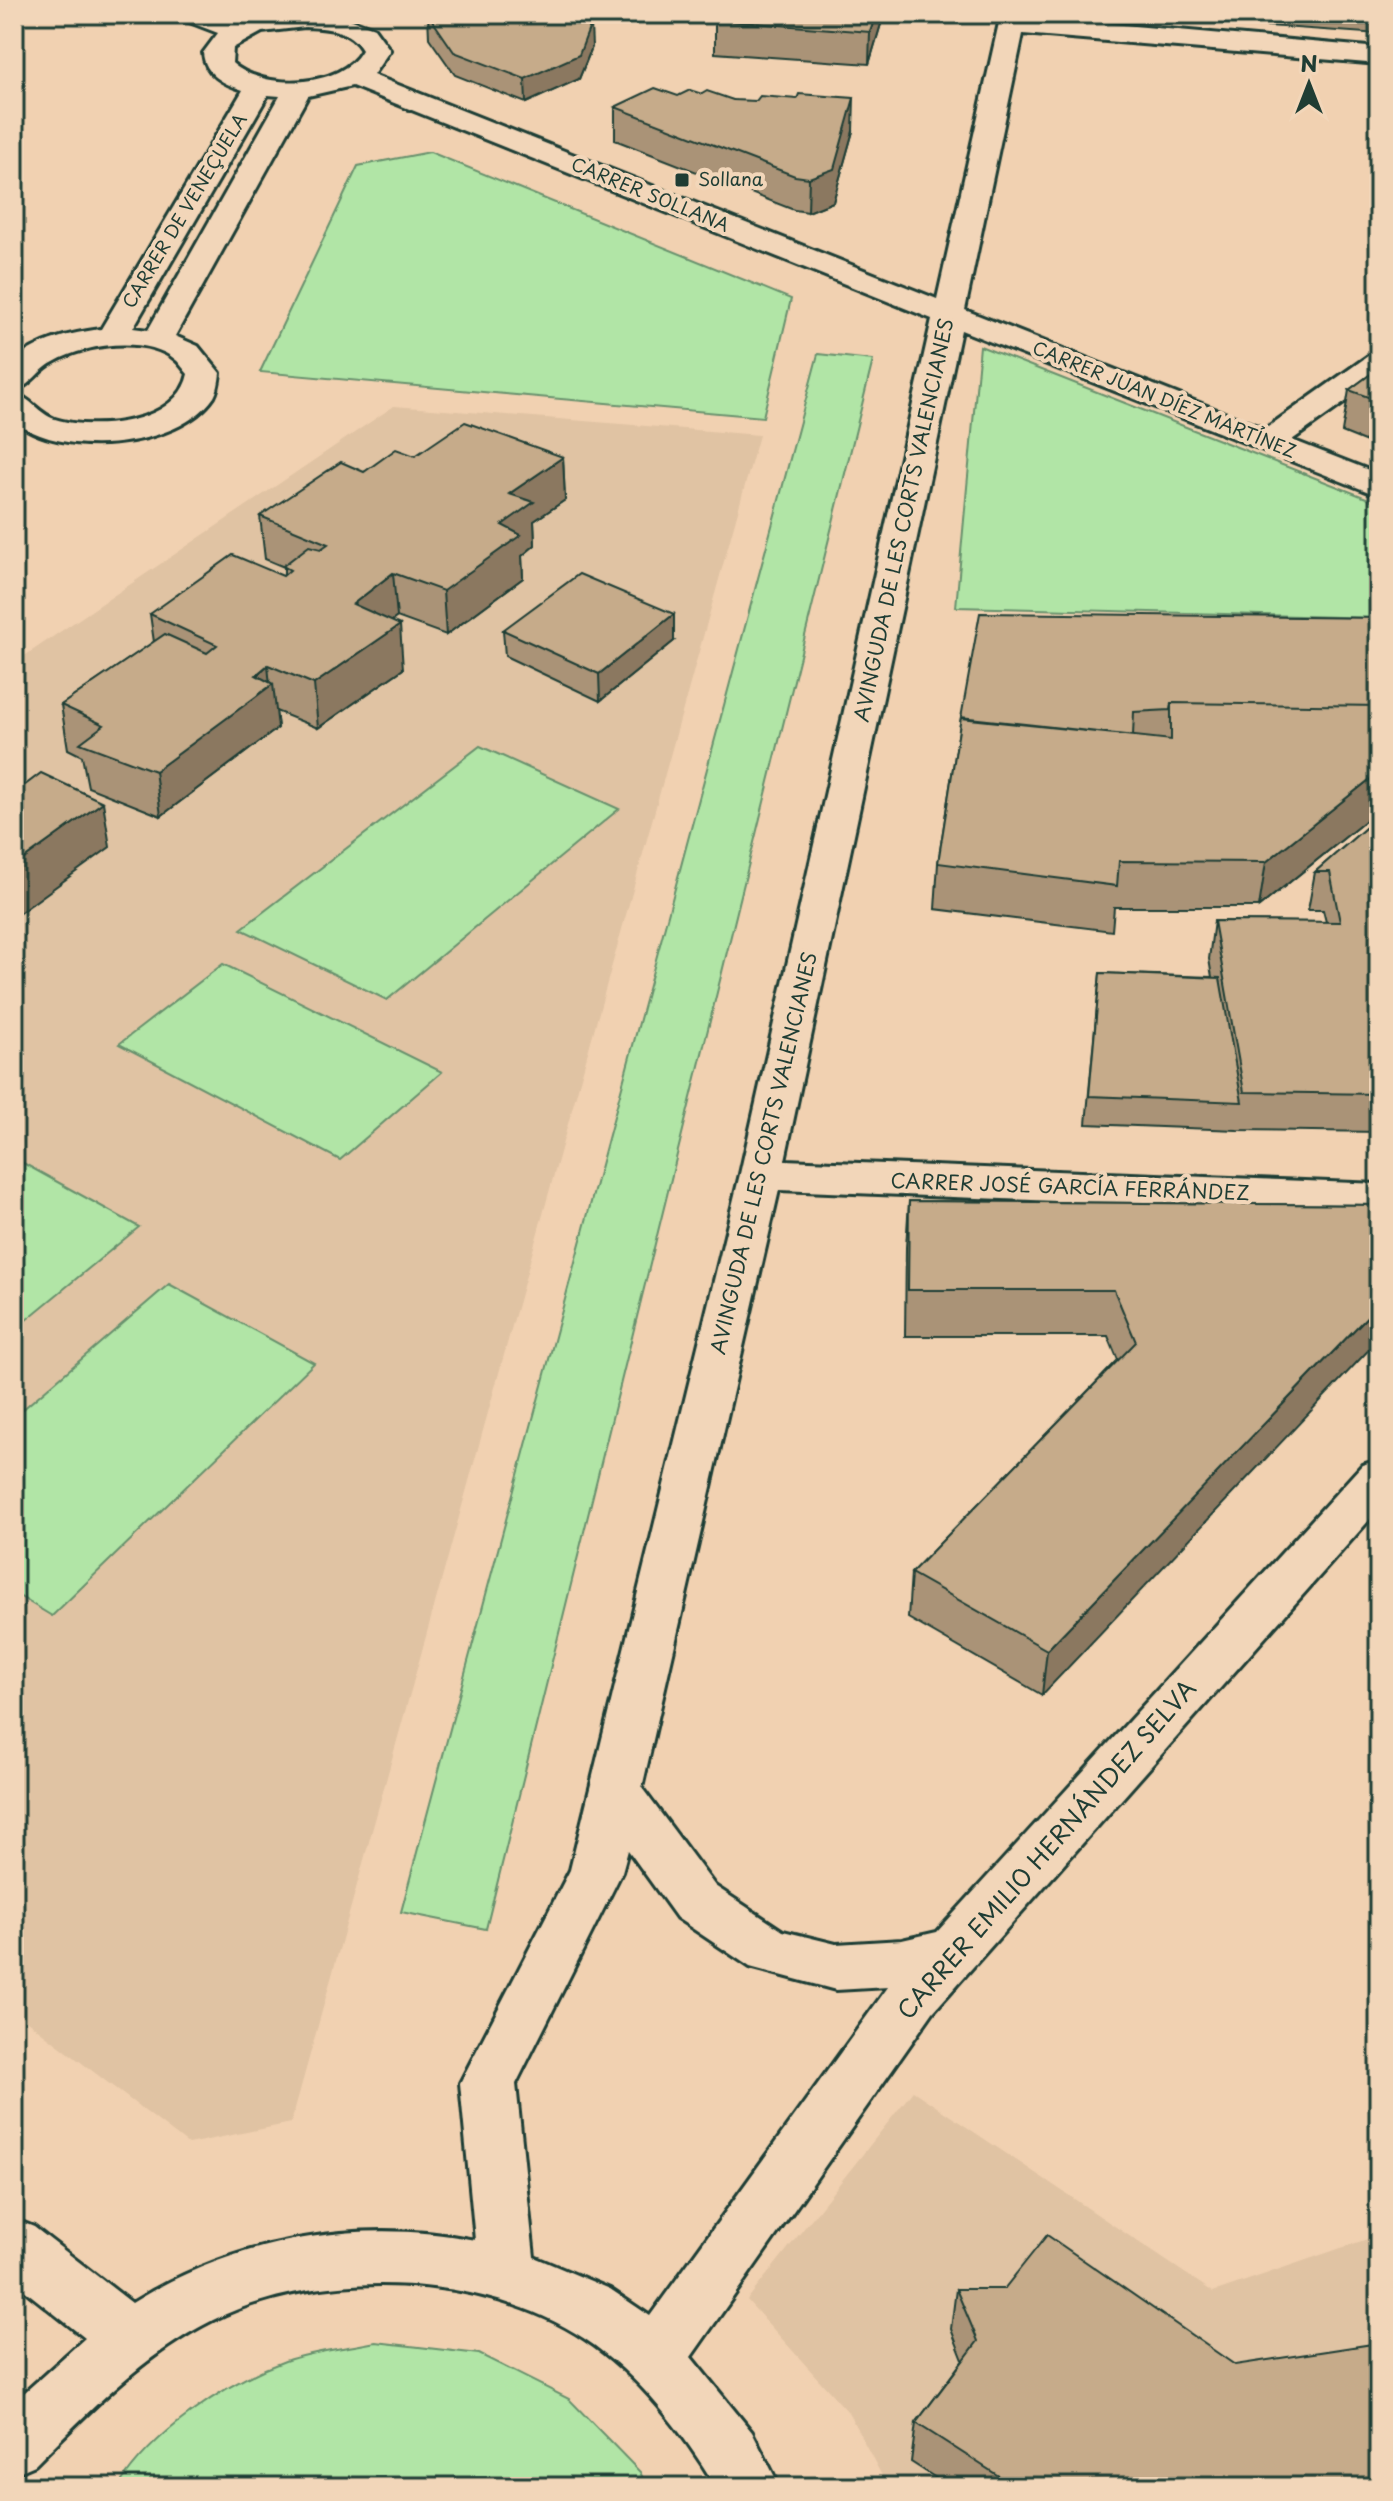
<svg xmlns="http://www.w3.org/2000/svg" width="1393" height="2501" font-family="'Playpen Sans',sans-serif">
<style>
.built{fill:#e0c3a3}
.green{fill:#b1e5a6;stroke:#68916d;stroke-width:2}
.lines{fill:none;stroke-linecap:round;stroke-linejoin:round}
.street-casing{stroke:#1f3d34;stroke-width:6}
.street{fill:#f2d6b9;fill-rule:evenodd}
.wall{fill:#aa9377;stroke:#1f3d34;stroke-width:2}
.shaded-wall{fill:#8b7861;stroke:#1f3d34;stroke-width:2}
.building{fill:#c6ab8a;stroke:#1f3d34;stroke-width:2}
.poi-dot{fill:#1f3d34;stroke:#f2d6b9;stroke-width:3}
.labels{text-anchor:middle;stroke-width:8;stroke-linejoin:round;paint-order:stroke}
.far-poi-label{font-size:18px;fill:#1f3d34;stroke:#f2d6b9;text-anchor:start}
.far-street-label{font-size:18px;fill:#1f3d34;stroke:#f2d6b9}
.street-label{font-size:20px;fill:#1f3d34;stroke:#f2d6b9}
.near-street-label{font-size:24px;fill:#1f3d34;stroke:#f2d6b9}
</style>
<rect width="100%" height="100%" fill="#f1d1b1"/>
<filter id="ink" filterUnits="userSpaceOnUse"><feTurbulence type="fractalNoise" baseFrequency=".0125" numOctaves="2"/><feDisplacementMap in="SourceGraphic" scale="16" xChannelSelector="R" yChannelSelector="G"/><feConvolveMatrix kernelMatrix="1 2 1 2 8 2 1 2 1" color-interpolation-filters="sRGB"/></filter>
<g filter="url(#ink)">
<path class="built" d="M394,406L759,435L291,2123L188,2144L14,2011V663Z
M913,2091L1213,2292L1379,2235V2487H888L848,2412L747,2300Z"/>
<path class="green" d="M430,152L791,299L763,417L260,372L358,166Z
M980,346L1379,503V618L956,607Z
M818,354L873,360L486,1929L401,1912Z
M480,746L619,809L387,1000L241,929Z
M223,964L442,1072L340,1160L119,1044Z
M14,1158L139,1227L14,1330Z
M169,1284L314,1363L52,1616L14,1593V1417Z
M376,2342L479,2354L569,2399L640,2472L647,2487H118C151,2434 226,2382 285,2361C313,2351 347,2348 376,2342Z"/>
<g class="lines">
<g class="street-casing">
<path id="street" d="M180,14H217L239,22L274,14H336L374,28L390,50L373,75L937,299L1001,14L1379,48V64L1023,34L965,310L1265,429L1368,356L1379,354V378L1292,440L1379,474V496L961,330L785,1160L1379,1184V1214L779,1190L642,1788L715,1886L783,1931L836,1944L902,1940L937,1932L1362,1465L1379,1460V1509L933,2012L691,2357L752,2432L780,2487H716C684,2433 638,2374 585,2339C484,2272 320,2267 213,2320C144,2354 89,2411 35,2465L14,2474V2402L85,2338L14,2282V2219L34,2227L132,2303C234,2239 358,2217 475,2240L460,2083L570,1870L740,1174L932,319L352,86L308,96L175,336L198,346L220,373C219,381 218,390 214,397C179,449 59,460 14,420V393C31,398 39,414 55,419C96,432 178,423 188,374C184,370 180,363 176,360C146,335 85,344 54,362C38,370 31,386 14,391V361C38,340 71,333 101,329L243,90C224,84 205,75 203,53L218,33L184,20ZM305,27C327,28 350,29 362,50C342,88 263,91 232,63L233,48L262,32ZM268,95L280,96L148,330L133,328ZM628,1850L677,1918L750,1967L836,1990L888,1987L650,2316L610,2289L534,2257L516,2084L622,1872Z"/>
</g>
<use href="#street" class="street"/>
</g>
<path class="wall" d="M428,14H498L587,23L592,47L579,79L526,103L455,75L429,38Z
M718,14H884L869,64L715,53V20Z
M1101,14H1379V34Z
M678,96L733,100L853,131L833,202L808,212L794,210L615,140V107Z
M1379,368V447L1342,432L1349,390Z
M415,456L563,457L565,500L534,521L535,545L522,556L523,578L446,635L397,617L391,621L403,669L318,728L276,711L278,728L161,816L88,787L82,756L68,749L61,705L154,642L150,614L283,576L284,575V567L265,559L260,516L364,472Z
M1379,618V815L1375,813L1259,907H1114L1112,931L935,909L938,863L961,717Z
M503,630L674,641L600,701L505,656Z
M1379,816V1132L1237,1130L1086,1124L1100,973L1212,977L1209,959L1214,921L1326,922L1323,910H1308L1315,872Z
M909,1201L1379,1205L1042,1695L908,1618L911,1573L1118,1360L1108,1336H905L906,1247Z
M956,2289L1379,2487H950L911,2462L916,2423L963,2360L951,2329Z"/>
<path class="shaded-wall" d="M876,14H884L869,64L870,32Z
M586,15L587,34L591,23L592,47L579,79L526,103L525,79L584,22Z
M854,98L853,131L833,202L808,212L809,178Z
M563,457L565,500L534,521L535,545L522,556L523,578L446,635L443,591L502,525L509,494Z
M393,573L397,617L357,648L353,604Z
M674,614V641L600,701L599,674Z
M400,625L403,669L318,728L314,684Z
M268,665L270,686L273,684L278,728L161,816L155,771Z
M1379,772V792L1375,813L1259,907L1266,862Z
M103,802L110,847L14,917V866Z
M1379,1304V1339L1042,1695L1047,1650Z"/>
<path class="building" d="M428,14H465L498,16V14H570L586,15L584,22L591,23L579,55L525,79L454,52Z
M718,14H876L870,32L715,20Z
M655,88L678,96L690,90L702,94L707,91L733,100L756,101L760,96L797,99L799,94L854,98L834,169L809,178L795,176L615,107Z
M1379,368V401L1349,390Z
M465,422L563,457L509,494L534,502L502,525L521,535L443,591L393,573L353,604L400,625L314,684L268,665L256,675L273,684L155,771L80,743L104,725L61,705L165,634L207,653L217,645L150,614L233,555L283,576L290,570L283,566L309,546L321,549L328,544L260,516L341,462L364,472L396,449L415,456Z
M579,574L674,614L599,674L503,630Z
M980,613L1379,618V706L1171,703L1170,710L1134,712L1133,736L961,718Z
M1171,703L1379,706V772L1266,862L1119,861L1117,886L938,863L961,717L1171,740Z
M41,773L103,802L14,866V780L25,785Z
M1379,816V1094L1244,1092L1214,921L1340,922L1330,872H1315Z
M1100,973L1220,978L1242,1102L1089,1096Z
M909,1201L1379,1205V1304L1047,1650L911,1573L1136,1342L1114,1290H908Z
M1047,2235L1235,2365L1379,2343V2487H1016L916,2423L978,2341L956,2289H1004Z"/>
</g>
<rect class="poi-dot" x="674" y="172" width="16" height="16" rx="4"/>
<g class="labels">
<g class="far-poi-label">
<text x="698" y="186">Sollana</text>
</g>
<g class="far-street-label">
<text transform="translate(650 195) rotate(22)" y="6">CARRER SOLLANA</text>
<text transform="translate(185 211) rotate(-59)" y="6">CARRER DE VENEÇUELA</text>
<text transform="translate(1164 400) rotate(22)" y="6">CARRER JUAN DÍEZ MARTÍNEZ</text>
</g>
<g class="street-label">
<text transform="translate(904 520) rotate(-78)" y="7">AVINGUDA DE LES CORTS VALENCIANES</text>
<text transform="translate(764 1153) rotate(-77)" y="7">AVINGUDA DE LES CORTS VALENCIANES</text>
<text transform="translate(1070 1187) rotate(2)" y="7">CARRER JOSÉ GARCÍA FERRÁNDEZ</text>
</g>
<g class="near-street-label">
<text transform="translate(1047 1850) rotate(-49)" y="8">CARRER EMILIO HERNÁNDEZ SELVA</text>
</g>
</g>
<rect width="1393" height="2501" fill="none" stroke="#f2d6b9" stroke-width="48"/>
<rect x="24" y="24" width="1345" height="2453" fill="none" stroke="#1f3d34" stroke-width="3" filter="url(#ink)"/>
<g transform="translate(1309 84)" stroke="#f2d6b9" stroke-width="6" paint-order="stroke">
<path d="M0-6L14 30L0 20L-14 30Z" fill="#1f3d34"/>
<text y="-12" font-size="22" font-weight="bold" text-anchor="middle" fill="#1f3d34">N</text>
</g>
</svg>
